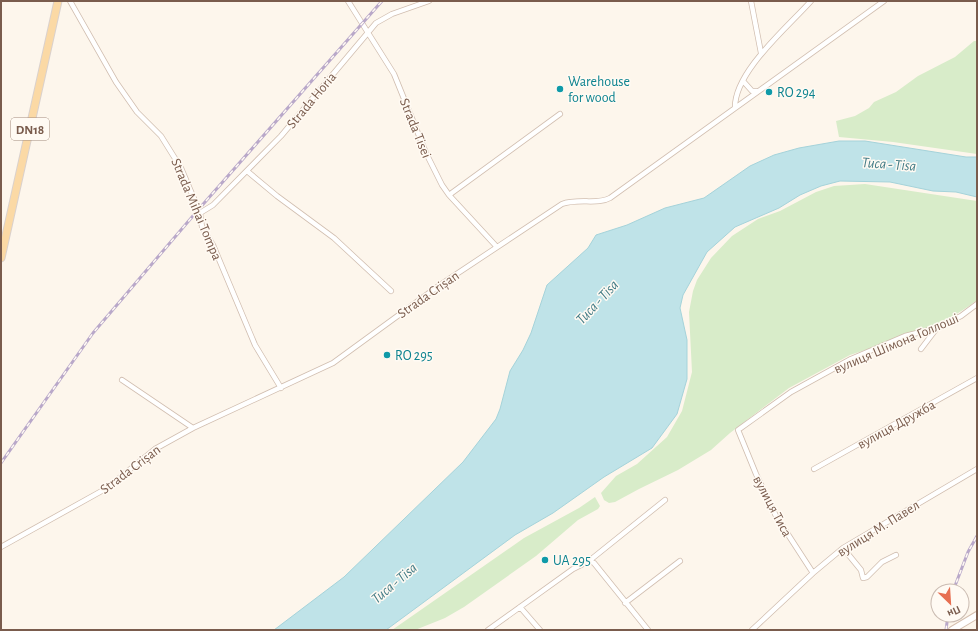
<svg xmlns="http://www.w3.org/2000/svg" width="978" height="631" font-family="'Alegreya Sans',sans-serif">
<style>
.green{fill:#d8ecc9}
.water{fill:#bfe3e8;stroke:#a5d3da}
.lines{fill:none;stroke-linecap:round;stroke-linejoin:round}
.street-casing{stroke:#d1beb0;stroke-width:6}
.secondary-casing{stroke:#d6c0b0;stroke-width:8}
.primary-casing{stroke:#dad1cd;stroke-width:9}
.street{stroke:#fff;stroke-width:4.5}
.secondary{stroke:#fff;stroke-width:6}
.primary{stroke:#fbd9a5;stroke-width:7}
.rail-casing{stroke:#b9a8c9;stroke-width:3}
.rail{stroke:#fffaf3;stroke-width:1.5;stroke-dasharray:4.5;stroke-linecap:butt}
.culture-dot{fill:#0f9aa8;stroke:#fffaf3;stroke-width:1.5}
.labels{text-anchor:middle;stroke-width:3;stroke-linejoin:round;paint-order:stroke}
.shield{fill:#fffaf3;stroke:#a28b7f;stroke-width:1}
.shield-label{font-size:13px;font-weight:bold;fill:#7a5c4d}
.culture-label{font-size:14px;fill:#0d838f;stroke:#fffaf3;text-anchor:start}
.street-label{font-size:14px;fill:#7a5c4d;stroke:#fffaf3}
.water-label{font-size:15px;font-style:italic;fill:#437c86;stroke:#fffaf3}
</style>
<rect width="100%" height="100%" fill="#fdf6ec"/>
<path class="green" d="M974,41H977V154L893,142L839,137L836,121L855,116L869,108L874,102L896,92L918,76L955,57Z
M865,184L977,201V300C939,330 895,340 850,355L789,388L730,433L711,450L678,470L639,489L615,502L609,503L604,500L601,493L616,476L637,464L667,437L682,411L692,372L689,312L693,291L697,280L711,258L732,236L758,219L780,211L816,192L834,186Z
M595,497L600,506L598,509L578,520L536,556L464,607L445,618L415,630H392L524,538L579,508Z"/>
<path class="water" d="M839,141H865L966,157H977V197L956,192L933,191L890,182L840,181L821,186L800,195L779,208L735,227L707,252L683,295L680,308L687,340V379L677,414L652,448L604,477L553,513L515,535L386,630H274L344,577L463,462L496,419L500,409L510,371L523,350L531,333L547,285L588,248L596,235L627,225L665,208L704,198L750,166L774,155L799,148Z"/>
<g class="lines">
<g class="street-casing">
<path id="street" d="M70,1L116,82L137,112L161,136L181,168L200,213L202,227L213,245L255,345L281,388
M348,1L394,74L426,153L442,185L449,195L496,246
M751,1L761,53
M743,81L752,91H757
M735,108C734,72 788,27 811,1
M247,171L277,196L334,238L391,291
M449,195L560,114
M200,213L213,205L281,136L376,23L392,14L429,1
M921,349L937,328
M122,380L193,428
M814,469L977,378
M1,547L107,488L155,449L193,428L333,363L440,285L562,204C578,198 598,205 610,198L884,1
M843,548L861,570L863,578L867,577L882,562L896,555
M589,561L594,563L648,630
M813,573L776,516L756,474L738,430L791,392L851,359L905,336L937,328L961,316L977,304
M625,603L680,561
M520,607L540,630
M488,630L573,569L589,561L665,500
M752,630L813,573L843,548L977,469"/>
</g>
<g class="secondary-casing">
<path id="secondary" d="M952,630L977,615"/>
</g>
<g class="primary-casing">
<path id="primary" d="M1,258L58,1"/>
</g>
<use href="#street" class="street"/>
<use href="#secondary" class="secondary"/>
<use href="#primary" class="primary"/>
<g class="rail-casing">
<path id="rail" d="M1,463L93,333L198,210L382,1
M953,591L968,552L977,536
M946,630L948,615"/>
</g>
<use href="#rail" class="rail"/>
</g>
<g class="culture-dot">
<circle cx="560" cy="89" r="4"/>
<circle cx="769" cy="92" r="4"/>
<circle cx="387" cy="355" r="4"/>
<circle cx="545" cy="560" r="4"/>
</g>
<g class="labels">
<rect class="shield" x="11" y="118" width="38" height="22" rx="3"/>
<g class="shield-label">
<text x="30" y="134">DN18</text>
</g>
<g class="culture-label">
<text x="568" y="86">Warehouse<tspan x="568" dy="16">for wood</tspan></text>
<text x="777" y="97">RO 294</text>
<text x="395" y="360">RO 295</text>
<text x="553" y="565">UA 295</text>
</g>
<g class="street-label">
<text transform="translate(311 100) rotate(-50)" y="5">Strada Horia</text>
<text transform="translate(416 128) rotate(68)" y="5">Strada Tisei</text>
<text transform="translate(197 209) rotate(67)" y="5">Strada Mihai Tompa</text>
<text transform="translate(428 294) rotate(-35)" y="5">Strada Crișan</text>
<text transform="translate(896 343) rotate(-23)" y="5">вулиця Шімона Голлоші</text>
<text transform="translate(896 424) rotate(-29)" y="5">вулиця Дружба</text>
<text transform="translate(130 469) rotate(-37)" y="5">Strada Crișan</text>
<text transform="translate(773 506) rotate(62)" y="5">вулиця Тиса</text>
<text transform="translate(878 528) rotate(-32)" y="5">вулиця М. Павел</text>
</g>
<g class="water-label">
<text transform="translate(889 164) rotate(4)" y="5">Тиса - Tisa</text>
<text transform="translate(597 302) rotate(-47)" y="5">Тиса - Tisa</text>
<text transform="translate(394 583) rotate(-40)" y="5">Тиса - Tisa</text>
</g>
</g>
<rect width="978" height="631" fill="none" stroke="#7a5c4d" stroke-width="4"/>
<g transform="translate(950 603) rotate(155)"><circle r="19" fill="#fffaf3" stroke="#cabbb1"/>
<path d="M0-3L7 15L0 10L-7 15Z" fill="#e76f51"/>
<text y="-6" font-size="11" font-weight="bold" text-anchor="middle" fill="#7a5c4d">Пн</text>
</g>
</svg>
